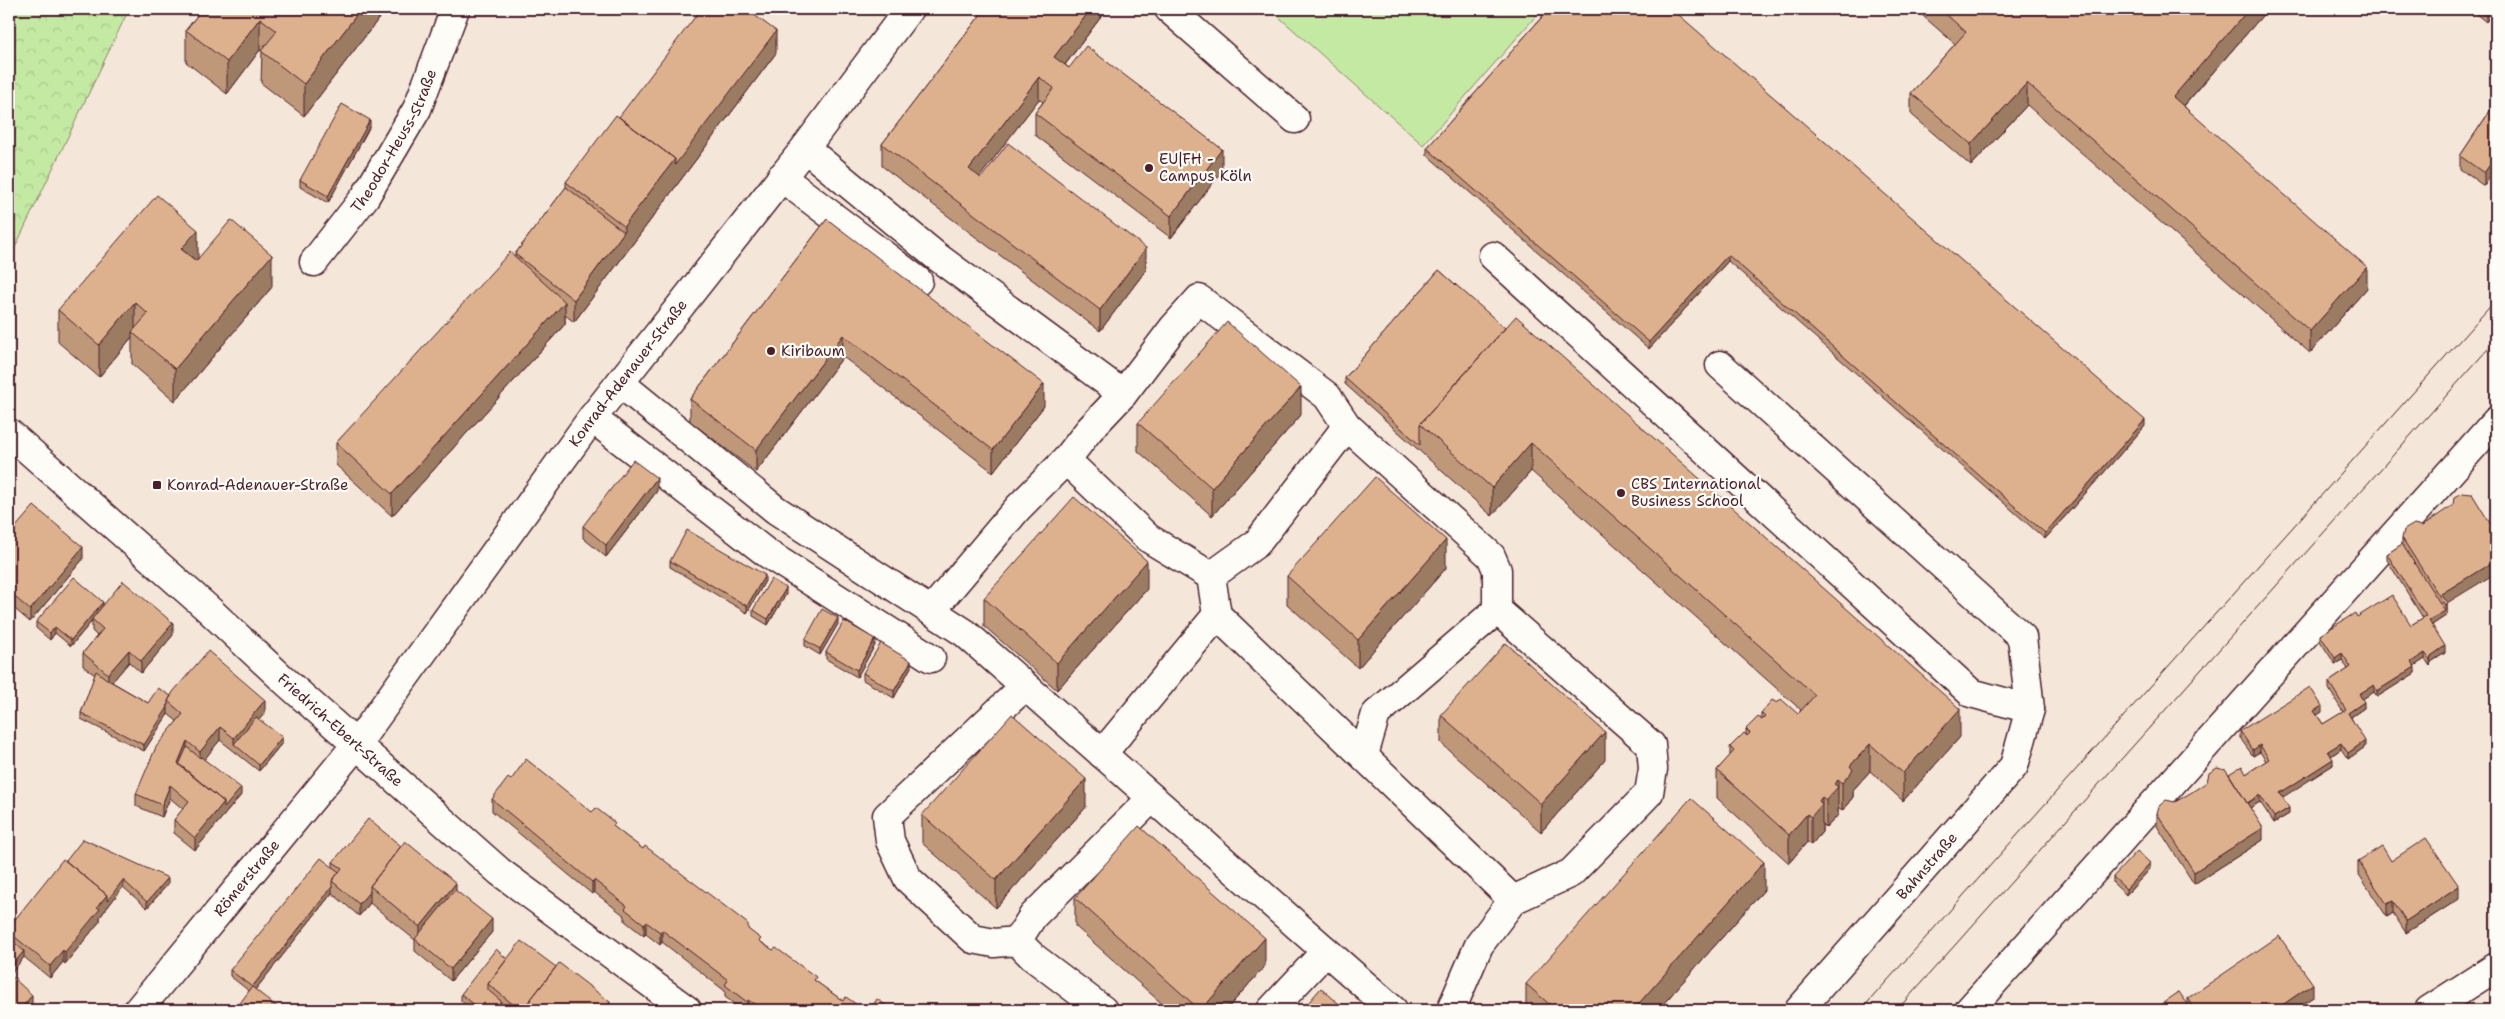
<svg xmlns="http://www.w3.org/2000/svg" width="2505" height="1019" font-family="'Shantell Sans',sans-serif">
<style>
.grass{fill:#c4e9a3;stroke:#878467}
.forest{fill:url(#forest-crowns);stroke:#878467}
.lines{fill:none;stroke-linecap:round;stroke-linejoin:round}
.minor-casing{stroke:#4a1f2b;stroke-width:31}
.major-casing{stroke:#4a1f2b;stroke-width:31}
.minor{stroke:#fdfcf7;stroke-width:28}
.major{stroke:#fdfcf7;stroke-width:28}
.tram{stroke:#4a1f2b;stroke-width:1}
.wall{fill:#bf987a;stroke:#4a1f2b}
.shaded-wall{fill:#9b7c63;stroke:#4a1f2b}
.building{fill:#deb18e;stroke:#4a1f2b}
.poi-dot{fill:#4a1f2b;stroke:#fdfcf7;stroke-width:2}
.labels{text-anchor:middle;stroke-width:4.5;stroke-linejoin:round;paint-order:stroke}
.street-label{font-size:15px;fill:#4a1f2b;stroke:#fdfcf7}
.poi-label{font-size:15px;fill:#4a1f2b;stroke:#fdfcf7;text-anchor:start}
</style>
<defs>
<pattern id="forest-crowns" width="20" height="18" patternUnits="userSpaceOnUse" patternTransform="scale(1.25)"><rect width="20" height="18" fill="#c4e9a3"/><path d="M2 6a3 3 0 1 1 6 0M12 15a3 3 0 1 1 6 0" fill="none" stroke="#aac78c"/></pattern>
</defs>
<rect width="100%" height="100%" fill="#f4e6d8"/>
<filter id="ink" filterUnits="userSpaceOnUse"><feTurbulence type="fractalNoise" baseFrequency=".02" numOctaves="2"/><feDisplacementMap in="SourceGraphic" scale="10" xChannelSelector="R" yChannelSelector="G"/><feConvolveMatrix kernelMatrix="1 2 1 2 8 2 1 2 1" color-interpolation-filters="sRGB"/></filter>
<g filter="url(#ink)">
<path class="grass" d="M1270,9H1542L1423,145Z"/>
<path class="forest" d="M9,9H129L9,260Z"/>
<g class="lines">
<g class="minor-casing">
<g id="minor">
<path d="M1169,9L1295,119"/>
<path d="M805,148L936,256L1123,394"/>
<path d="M781,177L918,281"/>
<path d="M1493,256L1971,693L2030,709"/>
<path id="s1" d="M314,262L365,197L417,109L455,9"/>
<path d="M1720,365L2022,637L2030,709L2014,766L1799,1010"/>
<path d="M620,383L776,510L965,633L1393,1010"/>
<path d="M592,418L768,554L931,658"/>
<path d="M1066,460L1148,538L1211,576L1257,543L1347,426"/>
<path d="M1211,576L1217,615L1513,900"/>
<path d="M931,611L1018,508L1066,460L1089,430L1123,394L1174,327L1199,299L1327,396L1347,426L1491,556L1497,570V610L1651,745L1653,769L1649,793L1571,873L1513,900L1479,945L1451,1010"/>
<path d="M1025,686L887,816L890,841L908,879L973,939L994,943L1017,941L1033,957L1103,1010"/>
<path d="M1102,754L1217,615"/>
<path d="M1364,755L1376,714L1497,610"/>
<path d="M1017,941L1033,916L1152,798"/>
<path id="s2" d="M138,1010L356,745L592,418L805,148L909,9"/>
<path d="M1271,1010L1326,951"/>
<path d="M1969,1010L2496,421"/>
</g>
</g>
<g class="major-casing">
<g id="major">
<path id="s3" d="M9,433L206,607L285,681L500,872L687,1010"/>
<path d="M2429,1010L2496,967"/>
</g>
</g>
<use href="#minor" class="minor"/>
<use href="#major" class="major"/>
<path class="tram" d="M1861,1010L2496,300
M1897,1010L2496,340"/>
</g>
<path class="wall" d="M202,9H386L304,116L261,83L262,51L260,50L227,94L186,62V30Z
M985,9H1107L1065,65L1222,171L1171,238L1035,135V113L1043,102L1039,99L979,177L1146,270L1100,331L882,166V144Z
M1549,9L2145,426L2045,539L1728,261L1649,349L1427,155V148Z
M1915,9H2268L2184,106L2367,288L2310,353L2027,105L1971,166L1911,114V93L1955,44Z
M2470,9H2496L2486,22Z
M776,53L574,322L565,315V324L392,516L336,465V443L515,256V254L566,187V182L619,117Z
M2496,102V168L2484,186L2460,169V156Z
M370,126L328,203L300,187V180Z
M827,219L1044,406L993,472L843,357L756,472L690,421V399Z
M198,259L272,287L175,401L132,364V337L99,377L58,342V310Z
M1439,270L1960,737L1903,801L1870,771L1853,790V797L1842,811L1838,808V815L1826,828L1822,824V832L1811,845L1807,842L1789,863L1717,798V770L1730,756V747L1746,736V729L1761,719V713L1798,714L1801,710L1531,471L1492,516L1345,384V378Z
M1301,415L1212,516L1138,451V423Z
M657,491L606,557L583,538V526Z
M9,535L83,559L30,622L9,604Z
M2402,538L2447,603V615L2432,625L2445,653L2431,662L2430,666L2425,659L2414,666L2415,673L2377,697L2374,692L2362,699L2364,708L2351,717L2365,747L2348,759L2341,749L2331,756L2333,765L2282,797L2289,814L2274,823L2260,802L2250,808L2263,840L2194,884L2157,826V813L2175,802L2229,774H2246L2266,761L2260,752L2253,756L2240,738V731L2322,712L2317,715L2323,724L2343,712L2329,689V682L2348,669L2342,660L2335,664L2320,641V635L2357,617L2411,625L2423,618L2387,560V554L2402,544Z
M670,561L765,581L747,613L670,567Z
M1446,568L1358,668L1287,604V576Z
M1147,589L1057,690L984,626V598Z
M786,594L768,625L753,616V610Z
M103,605L173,635L141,673L129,662L112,682L148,703L171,696L265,713L259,719L282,743L259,771L220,740L204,759L241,795L195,850L174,833V820L183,809L170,798L162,817L136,806V794L177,721L168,714L144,751L81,719V713L95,675L83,666V653L97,636L92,631V621L71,646L55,633L50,640L36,628V622Z
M838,624L820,655L805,646V640Z
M875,645L857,677L826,659V652Z
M911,667L894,698L863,680V673Z
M1441,715L1605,760L1541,832L1441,743Z
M511,780L592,812L615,828L748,929L761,942L843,1001L864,1010H742L725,997V991L662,942L660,945L646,934L644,936L625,921V916L594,892L592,894L492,811V799Z
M1086,807L996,908L922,843V815Z
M66,861L168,884L147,908L123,887L100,917V921L65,964L63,962L50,978L24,957L9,975L32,1008L9,1010V927Z
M2358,861H2391L2459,899L2406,933L2393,913L2387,917L2358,873Z
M333,862L456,891L492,932L451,981L415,951V940L370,903L359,916L332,893L255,990L249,991L230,976V970L333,868Z
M2150,869L2126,895L2113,883V877Z
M1764,890L1658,1010H1526V984Z
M1075,898L1265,966L1226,1010H1169L1075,926Z
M507,959L610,1010H505L501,1007L498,1010H473L461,1001V994Z
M2313,997L2293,1010H2153L2188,1004V998Z"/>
<path class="shaded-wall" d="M361,9H386L304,116V84Z
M1091,9H1107L1054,79V57Z
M2249,9H2268L2173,118V97Z
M2492,9H2496V10L2486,22V16Z
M260,18V50L227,94V62Z
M776,31V53L574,322V300L624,232V226L675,159Z
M1039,77V99L969,191V169Z
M2027,83V105L1971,166V144Z
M370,120V126L328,203V196Z
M1222,149V171L1171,238V216Z
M2496,156V168L2484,186V173Z
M198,230V262L181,249Z
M1146,248V270L1100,331V310Z
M272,255V287L175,401V369Z
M1728,255V261L1649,349V342Z
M2367,267V288L2310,353V331Z
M135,302V334L132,332V337L99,377V345Z
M565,302V324L392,516V494Z
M843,335V357L756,472V450Z
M1044,384V406L993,472V450Z
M1301,387V415L1212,516V488Z
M2145,420V426L2045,539V533Z
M1531,443V471L1492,516V488Z
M657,478V491L606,557V545Z
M1446,540V568L1358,668V640Z
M83,547V559L30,622V610Z
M2496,560V573L2447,603V615L2429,627V620L2445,611V605L2441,594Z
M1147,561V589L1057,690V663Z
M765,575V581L747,613V606Z
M786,588V594L768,625V619Z
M103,602V608L92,619V621L71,646V640Z
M838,618V624L820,655V649Z
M173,623V635L141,673V661Z
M55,627V633L50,640V633Z
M875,639V645L857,677V670Z
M2445,646V653L2431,662L2430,666V660L2431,656Z
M129,650V662L108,687V674Z
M2342,653V660L2335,664V658Z
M2425,653V659L2411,668V662Z
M911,661V667L894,698V691Z
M2415,667V673L2377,697V691Z
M2374,685V692L2359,701V694Z
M265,700V713L237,746L234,744V738Z
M2364,702V708L2348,719V713Z
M168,704V714L144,751V745Z
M2322,706V712L2314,717V711Z
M1960,709V737L1903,801V773Z
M220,727V740L200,765V752Z
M1605,732V760L1541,832V804Z
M282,737V743L259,771V765Z
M187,741V753L179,771L178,763Z
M2365,741V747L2348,759V753Z
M2341,743V749L2328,758V751Z
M1870,744V771L1853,790V797L1842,811V783L1850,766Z
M2260,745V752L2253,756V750Z
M2333,759V765L2280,799V793Z
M1086,779V807L996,908V880Z
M1838,780V815L1826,828V800L1834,784Z
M170,785V798L162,817V805Z
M241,788V795L195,850V838L224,802Z
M2260,795V802L2245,811V805Z
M1822,797V832L1811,845V817L1819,801Z
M2289,808V814L2274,823V817Z
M1807,814V842L1789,863V835Z
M2263,828V840L2194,884V872Z
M1764,862V890L1658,1010H1633Z
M2150,863V869L2126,895V889Z
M168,878V884L147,908V902Z
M123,880V887L100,917V921L65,964V952L97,907L107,895Z
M594,880V892L592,894V882Z
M456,883V900L420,945V927Z
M2459,886V899L2406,933V921Z
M332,887V893L252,994V987Z
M370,891V903L359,916V904Z
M2393,901V913L2387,917V904Z
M492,919V932L451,981V969Z
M646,922V934L644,936V924Z
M662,930V942L660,945V932Z
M1265,938V966L1226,1010H1201Z
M63,950V962L50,978V966Z
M24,951V957L9,976V969Z
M2313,984V997L2293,1010H2275Z
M32,995V1008L30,1010H20Z
M748,1000V1010H747V1002Z
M501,1001V1007L498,1010H493Z
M610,1002V1010H604Z"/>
<path class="building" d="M202,9H361L304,84L261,51L277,31L260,18L227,62L186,30Z
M701,9H746L776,31L675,165V159L619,117Z
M985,9H1091L1054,57L1069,68L1086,46L1222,149L1171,216L1035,113L1054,88L1039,77L969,169L981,178L1008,143L1146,248L1100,310L882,144Z
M1549,9H1672L2145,420L2045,533L1728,255L1649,342L1427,148Z
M1940,9H2249L2173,97L2367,267L2310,331L2027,83L1971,144L1911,93L1966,32Z
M2477,9H2492L2486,16Z
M2496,102V156L2484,173L2460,156Z
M342,104L370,120L328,196L300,180Z
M616,115L675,159L624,226L566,182Z
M566,187L624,232L574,300L515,254Z
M157,195L198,230L181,249L196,261L231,220L272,255L175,369L132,332L148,314L135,302L99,345L58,310Z
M827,219L1044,384L993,450L843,335L756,450L690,399Z
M510,252L565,302L392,494L336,443Z
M1439,270L1505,328L1420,424V445L1345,378Z
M1516,316L1960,709L1903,773L1870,744L1850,766L1853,770L1842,783L1838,780L1834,784L1838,787L1826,800L1822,797L1819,801L1822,804L1811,817L1807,814L1789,835L1717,770L1734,751L1730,747L1744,733L1747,736L1750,733L1746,729L1758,717L1762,720L1765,717L1761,713L1772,700L1777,703L1781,699L1798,714L1815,695L1531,443L1492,488L1420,424Z
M1227,322L1301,387L1212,488L1138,423Z
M633,460L657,478L606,545L583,526Z
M1375,477L1446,540L1358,640L1287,576Z
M2462,493L2472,494L2496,533V560L2441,594L2447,603L2445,605L2402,538L2404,530L2414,524L2422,526L2453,505L2454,497Z
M1074,497L1147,561L1057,663L984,598Z
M34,506L83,547L30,610L9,592V535Z
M687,530L765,575L747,606L670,561Z
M2402,544L2445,611L2429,620L2445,646L2431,656L2430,660L2425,653L2411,662L2415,667L2377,691L2374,685L2359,694L2364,702L2348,713L2365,741L2348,753L2341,743L2328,751L2333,759L2280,793L2289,808L2274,817L2260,795L2247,803L2229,774L2242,766L2246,774L2269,759L2260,745L2253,750L2240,731L2310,687L2322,706L2314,711L2323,724L2346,710L2329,682L2351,667L2342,653L2335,658L2320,635L2355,613L2357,617L2392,595L2411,625L2426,616L2387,554Z
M74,577L103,602L71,640L55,627L50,633L36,622Z
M771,579L786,588L768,619L753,610Z
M123,581L173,623L141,661L129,650L108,674L83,653L103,629L92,619Z
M822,609L838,618L820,649L805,640Z
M844,621L875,639L857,670L826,652Z
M881,643L911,661L894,691L863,673Z
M1506,643L1605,732L1541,804L1441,715Z
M208,651L265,700L234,738L220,727L200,752L187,741L178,763L224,802L195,838L174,820L189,801L170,785L162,805L136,794L156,747L183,714L168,701L173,692Z
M96,671L108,680L148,703L158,688L171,696L168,701V704L166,706L168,707L144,745L81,713Z
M1012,714L1086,779L996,880L922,815Z
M256,717L282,737L259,765L234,744Z
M187,747L200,758L201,757L241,788L224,808V802L179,765Z
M526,759L592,812L596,808L615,823L613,826L627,837L643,849L645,846L730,910L748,924V929L761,939L759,941L773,950L776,948L816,977L814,980L843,1001L846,997L864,1010H764L748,1000L747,1002L725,985L728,980L662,930L660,932L646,922L644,924L625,909L627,906L594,880L592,882L492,799L508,778L511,780Z
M2217,768L2226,770L2263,828L2194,872L2157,813L2159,806L2166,800L2175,802L2192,792L2207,782L2209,773Z
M1691,798L1764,862L1633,1010H1556L1526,984Z
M368,819L401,846L370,886V891L359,904L332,881L342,868L333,862Z
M1139,826L1265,938L1201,1010H1200L1075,898Z
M2426,838L2459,886L2406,921L2393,901L2387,904L2358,861L2382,846L2391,861Z
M83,839L168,878L147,902L123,880L107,901V895L66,861Z
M405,841L456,883L420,927L370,886Z
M2137,851L2150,863L2126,889L2113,877Z
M321,858L339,872L332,881V887L252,987L230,970Z
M63,859L107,895L97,907L100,909L65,952L63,950L50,966L9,932V927Z
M455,890L492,919L451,969L415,939Z
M2279,936L2313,984L2275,1010H2196L2188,998Z
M9,938L24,951L9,969Z
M521,941L556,967L524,1008V1010H520L488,984Z
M496,949L507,959L488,984V990L501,1001L493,1010H481L461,994Z
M559,963L610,1002L604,1010H527L524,1008Z
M9,974L32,995L20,1010H9Z
M252,987L281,1010H235Z
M1321,988L1346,1010H1302Z
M2179,992L2192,1010H2153Z
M877,999L893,1010H870Z
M223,1004L230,1010H218Z"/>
</g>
<g class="poi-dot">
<circle cx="1149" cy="168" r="5"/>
<circle cx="771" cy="351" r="5"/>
<rect x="152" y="480" width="10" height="10" rx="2.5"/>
<circle cx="1621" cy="493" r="5"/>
</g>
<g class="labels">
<g class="street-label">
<text dy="5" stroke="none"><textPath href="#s1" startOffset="146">Theodor-Heuss-Straße</textPath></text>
<text dy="5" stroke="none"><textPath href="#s2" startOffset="804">Konrad-Adenauer-Straße</textPath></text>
<text dy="5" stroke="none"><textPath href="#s3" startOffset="445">Friedrich-Ebert-Straße</textPath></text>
<text transform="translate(1927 866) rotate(-49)" y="5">Bahnstraße</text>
<text dy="5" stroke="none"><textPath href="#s2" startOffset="171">Römerstraße</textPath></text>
</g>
<g class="poi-label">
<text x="1159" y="164">EU|FH -<tspan x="1159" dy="17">Campus Köln</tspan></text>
<text x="781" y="356">Kiribaum</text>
<text x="1631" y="489">CBS International<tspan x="1631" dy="17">Business School</tspan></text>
<text x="167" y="490">Konrad-Adenauer-Straße</text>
</g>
</g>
<rect width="2505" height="1019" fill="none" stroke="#fdfcf7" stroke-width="30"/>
<rect x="15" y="15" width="2475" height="989" fill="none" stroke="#4a1f2b" stroke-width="2" filter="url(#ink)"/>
</svg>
